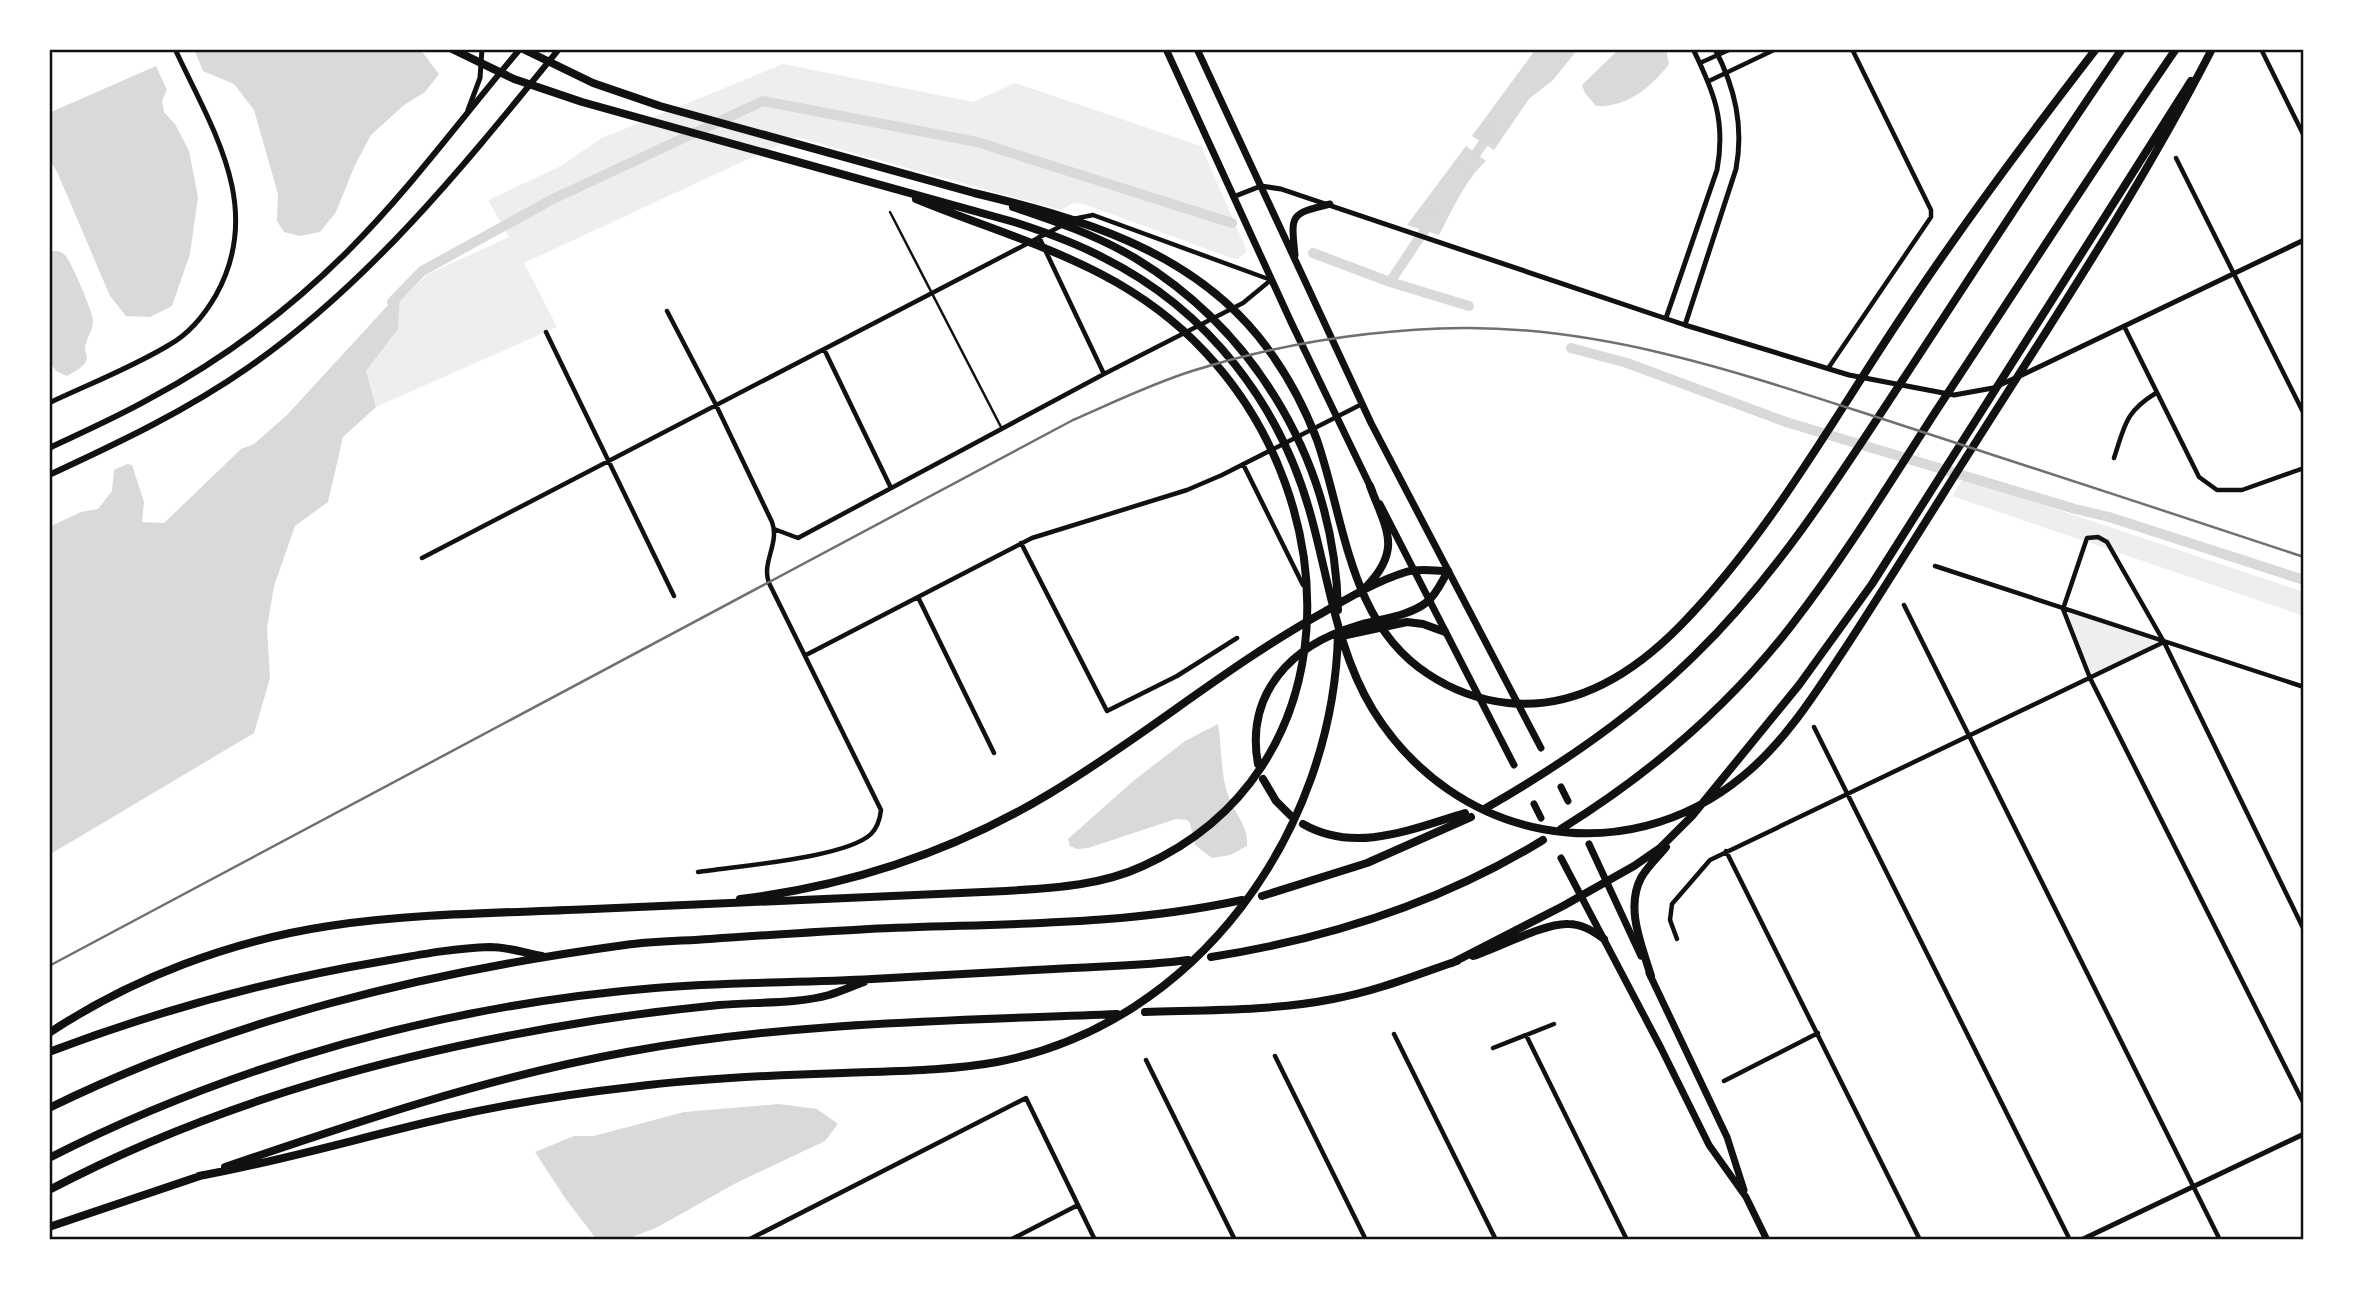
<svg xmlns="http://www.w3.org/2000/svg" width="2353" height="1289" font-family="'Libre Baskerville',serif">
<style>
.green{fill:#eee}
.water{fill:#d9d9d9}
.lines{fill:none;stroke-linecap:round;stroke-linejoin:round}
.canal{stroke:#d9d9d9;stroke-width:10}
.service{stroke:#111;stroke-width:2.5}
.minor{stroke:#111;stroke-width:4.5}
.tertiary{stroke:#111;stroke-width:5}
.secondary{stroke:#111;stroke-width:6}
.primary{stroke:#111;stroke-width:7}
.motorway{stroke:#111;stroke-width:8}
.rail{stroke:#707070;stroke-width:2.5}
.neatline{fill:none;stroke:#111;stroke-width:2.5}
</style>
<rect width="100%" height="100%" fill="#fff"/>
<path class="green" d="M783,64L973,102L1015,83L1201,146L1247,251L1238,259H1234L1087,205L1074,203L1060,210L796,137L524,263L523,261L557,327L376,407L366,371L398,329L399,301L428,274L509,237L488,200L561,166L600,139Z
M1963,478L2304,592V616L1952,496Z
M2063,609L2164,642L2090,678Z"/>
<path class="water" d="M194,49H420L439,74L425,92L404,105L371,135L355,165L336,212L320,232L300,236L284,232L277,221L278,194L254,110L234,84L203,71Z
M1536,49H1578L1553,80L1529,99L1494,150L1472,136Z
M1619,49H1666L1669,64C1652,87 1626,108 1596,106L1585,93L1582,85Z
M156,66L167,90L162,101L164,112L175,124L189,151L198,197L190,254L172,306L150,317L126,316L110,296L58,174L49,158V113Z
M1466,146L1486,161C1465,180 1452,211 1439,235L1407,225Z
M49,251C55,251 60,250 65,255C71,261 93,312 93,321C93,331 86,338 85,348C85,355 89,356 85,363C81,369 73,372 67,376L56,371L49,361Z
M400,292L398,329L366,371L376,407L343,437L328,502L295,526L274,586L267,628L270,678L254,733L49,855V527L81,512L98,509L112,491L114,470L127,464L132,465L144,502L142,522L164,523L241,449L254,444L287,415Z
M1218,724C1222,747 1220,772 1228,795C1234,813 1249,826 1247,846L1230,855L1212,858L1195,845L1190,823L1187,820L1176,819L1088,848L1077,849L1070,846L1068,839L1132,782L1185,741Z
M779,1104L817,1109L838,1124L825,1141L736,1183L656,1228L624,1240H597L565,1198L535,1152L574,1136H594L684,1112Z"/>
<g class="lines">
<path class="canal" d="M1468,165L1491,132
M1313,253L1390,282L1469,306
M1390,282L1432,219
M392,302L422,271L553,199L763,101L977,142L1232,223
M1571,348L1627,363L1786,422L2075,509L2109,517L2304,580"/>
<path class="service" d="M890,212L1001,427"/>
<path class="minor" d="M2261,49L2304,136
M1700,63L1731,49
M1709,81L1776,49
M2176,158L2304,414
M1039,237L1104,374
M667,311L716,405L772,522C780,543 761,563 769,583L881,810C880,819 878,827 871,834C846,858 736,866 698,872
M2124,326L2199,477L2217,490H2242L2304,468
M546,332L674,596
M824,349L891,488
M1829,367L1931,217V210L1852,49
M2114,458C2125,425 2125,412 2156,393
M1243,464L1303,585
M774,529L798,538L1104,374L1243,303L1271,280L1093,215L1073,219
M1021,543L1107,711L1177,676L1237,638
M422,558L1063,225
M1935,566L2304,687
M918,597L994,753
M1904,605L2220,1240
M806,655L1032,538L1187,490L1222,475L1362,404
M1814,727L2070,1240
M1726,851L1920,1240
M2304,930L2164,642L2107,542L2098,537L2087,538L2063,609L2090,678L2304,1104
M1677,939L1670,920L1672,904L1710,860L2164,642
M1394,1034L1496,1240
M1526,1035L1627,1240
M1493,1048L1554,1024
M1275,1056L1366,1240
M1146,1060L1235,1240
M1724,1081L1818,1033
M748,1240L1026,1098L1095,1240
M1010,1240L1078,1205"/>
<path class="tertiary" d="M468,110L480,78L482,49
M1233,197L1261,186L1281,189L1685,325L1849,375L1954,395L1993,388L2022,375L2304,240
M1666,318L1717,170C1726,121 1714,92 1693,49
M1685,325L1736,169C1744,126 1735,88 1715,49
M49,403C89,384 131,368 169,345C189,334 205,314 216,295C265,207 212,129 175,49
M2081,1240L2304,1134"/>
<path class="secondary" d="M49,448C83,432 117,417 149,399C222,360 290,309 348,251C411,188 463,116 520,49
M49,475C118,443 186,411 249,367C371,282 466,163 559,49"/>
<path class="primary" d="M1166,49L1291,322L1372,490
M1197,49L1371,423L1541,748
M1295,255C1291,215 1289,214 1330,204
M1380,504L1514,765
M1561,787L1568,801
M1534,804L1541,818
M1589,844L1641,956
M1561,858L1661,1048L1709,1145L1746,1197L1767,1240
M1649,973L1727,1137L1744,1190"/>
<path class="motorway" d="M452,49L514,79L582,102L1014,222C1045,232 1076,243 1104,258C1208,310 1281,405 1311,516C1329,581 1337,651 1373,710C1454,841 1623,875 1743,776C1786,741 1816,692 1846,647C1878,598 1909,548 1940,499C2033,350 2132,205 2212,49
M523,49L593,83L660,106L974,193C1079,218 1187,249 1258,336C1283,367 1303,403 1317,440C1345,521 1349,623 1428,674C1452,690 1479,700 1508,703C1576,710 1635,672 1681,625C1769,535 1830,424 1900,319C1961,226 2028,137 2096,49
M1013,207C1055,221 1096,235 1135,258C1258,333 1335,465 1338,610
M1366,587C1403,549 1386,529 1370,486
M1337,637L1407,622L1423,624L1445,632
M1258,764C1245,693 1292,645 1356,626C1378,619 1408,617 1427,602C1436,595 1442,581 1448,571
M1263,779L1276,801L1291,816
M1486,808C1561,765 1633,716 1695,655C1778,574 1839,477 1902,381C1975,270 2047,158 2122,49
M1303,824C1355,854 1412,829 1465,813
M1561,829C1648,775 1728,707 1791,626C1844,558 1889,484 1936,411C2016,290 2094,168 2176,49
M1262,896L1367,863L1471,817
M740,899C850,886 954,851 1049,794C1144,737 1228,665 1324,612C1350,597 1377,581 1406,572C1419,568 1434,571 1448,571
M1473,956C1498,948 1544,923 1568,924C1582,924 1593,931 1604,939
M1211,957C1327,939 1442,902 1543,840
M1452,963L1563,906L1634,866L1660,848L1692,816L1799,685L1872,584L2191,81
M1651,976C1642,946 1625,908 1641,878C1647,867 1658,857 1666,847
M1145,1012C1208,1010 1272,1011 1333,999C1377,991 1416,975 1457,961
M49,1033C132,978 230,941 329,926C416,913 505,913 593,909C730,902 868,898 1006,891C1052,888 1100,886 1143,866C1353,771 1348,504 1205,352C1123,264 1023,243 916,199
M49,1052C157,1011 270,980 384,961C418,955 454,948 490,947C507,947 525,953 542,956
M49,1108C230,1019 426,972 625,945C653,941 682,941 710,939C763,935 816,932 869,929C994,923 1118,927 1242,900
M49,1158C236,1063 446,1005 655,988C728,982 800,983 872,979C933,976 993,972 1054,969C1098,966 1144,966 1188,960
M225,1167C357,1122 489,1077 627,1052C788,1022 953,1021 1117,1014
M199,1176C282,1161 362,1137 445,1118C507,1104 569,1094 632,1087C702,1078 772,1075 843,1073C894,1071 947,1071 997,1062C1197,1024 1334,831 1338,633
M49,1190C220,1100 407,1050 598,1020C638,1014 678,1009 719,1005C752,1002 798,1004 829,995C841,991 853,986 864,982
M49,1227L203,1175"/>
<path class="rail" d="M49,966L1073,420C1112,403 1151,384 1192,371C1279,344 1373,329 1464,328C1613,327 1755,378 1895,423C2031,467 2168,512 2304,557"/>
</g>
<rect width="2353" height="1289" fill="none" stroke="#ffffff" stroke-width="102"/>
<rect x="51" y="51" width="2251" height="1187" class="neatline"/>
</svg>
